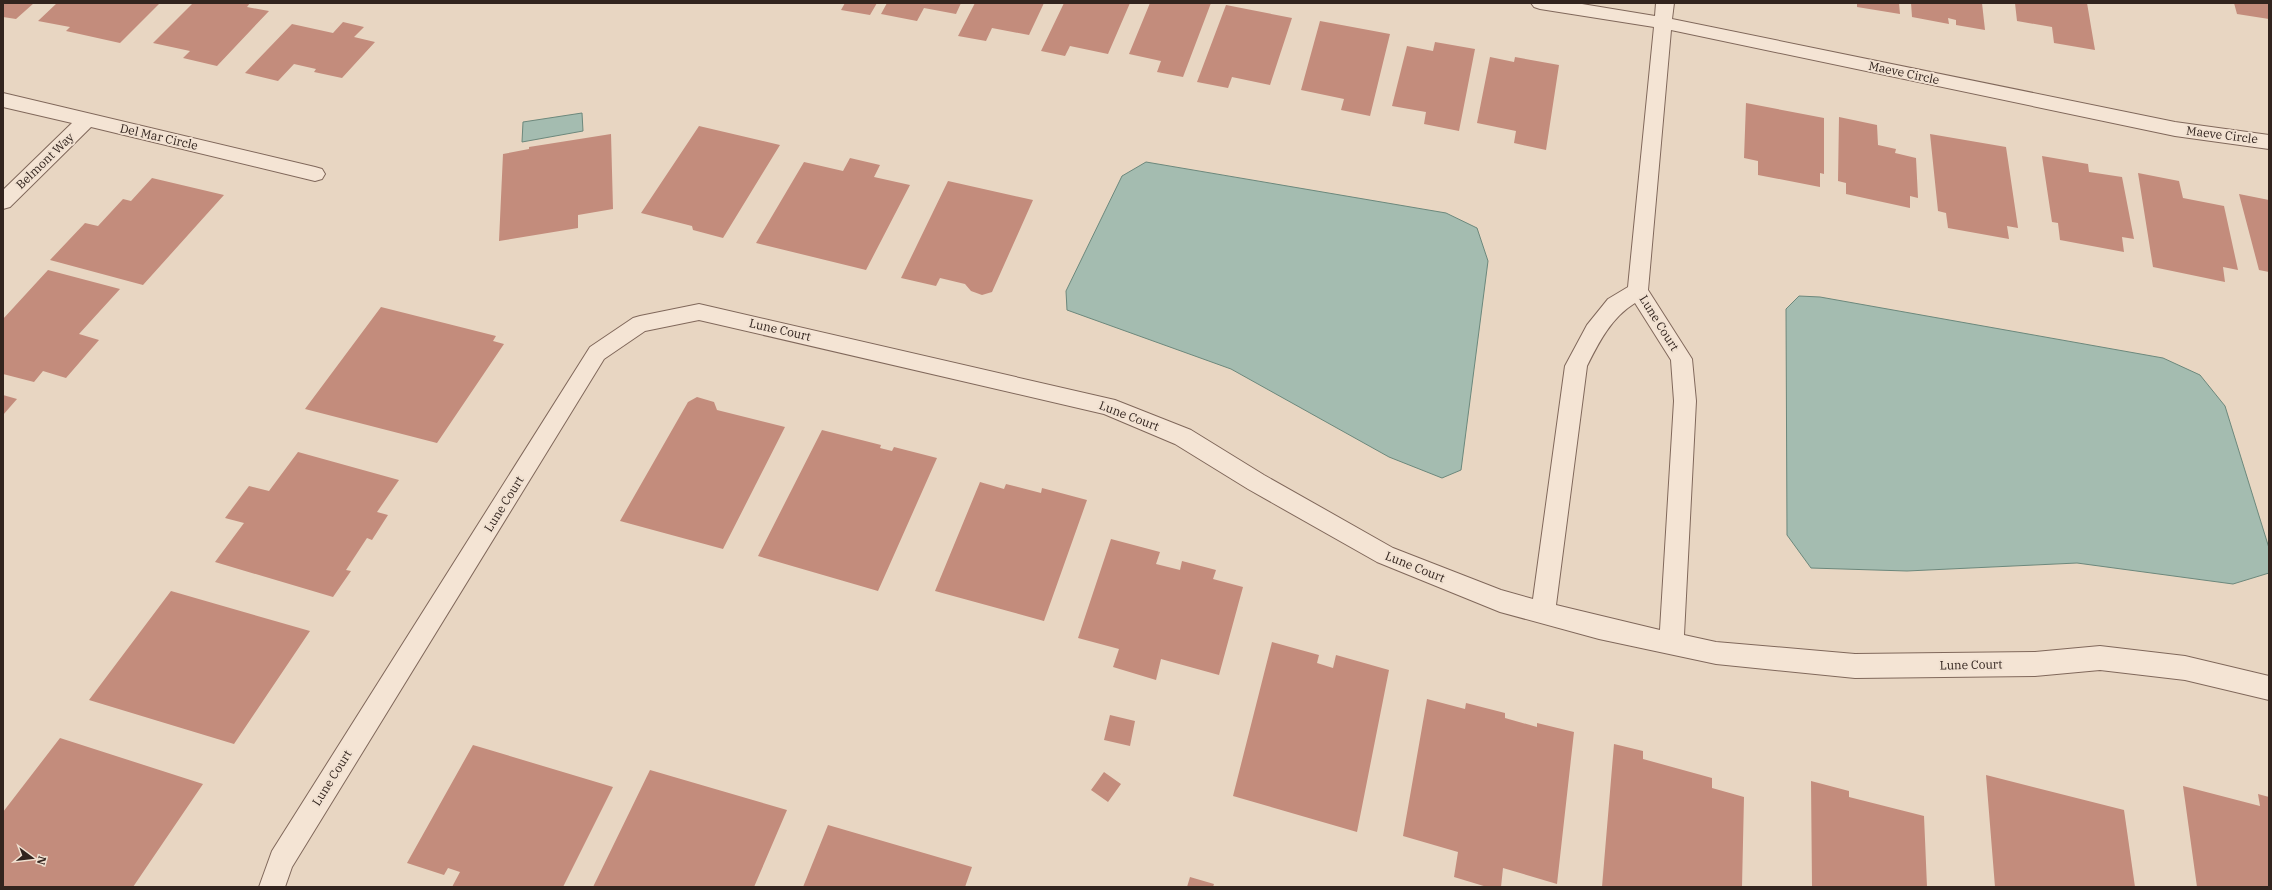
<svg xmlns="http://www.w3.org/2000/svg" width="2272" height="890" font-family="'IBM Plex Serif',serif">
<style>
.water{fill:#a4bcb0;stroke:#6c887c}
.building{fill:#c38c7c}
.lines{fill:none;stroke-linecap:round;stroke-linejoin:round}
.street-casing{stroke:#80685b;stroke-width:2}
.street{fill:#f4e4d4;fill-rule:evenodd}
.labels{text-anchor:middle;stroke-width:4;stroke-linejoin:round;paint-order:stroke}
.street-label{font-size:12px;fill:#32241e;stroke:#f1e1d1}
</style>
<rect width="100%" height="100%" fill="#e8d6c2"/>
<path class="water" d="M582,113L583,131L522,142L523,122Z
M1146,162L1446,213L1477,228L1488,261L1461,470L1442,478L1389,457L1231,369L1067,310L1066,291L1122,176Z
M1799,296L1820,297L2163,358L2200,375L2225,406L2269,548V573L2233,584L2077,563L1907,571L1811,568L1787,535L1786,309Z"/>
<path class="building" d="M3,3H34L16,19L3,17Z
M57,3H160L120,43L66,31L70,27L38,21Z
M193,3H250L247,7L269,11L217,66L183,58L190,51L153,43Z
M845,3H877L870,15L841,10Z
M887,3H961L956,14L924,8L917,21L881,14Z
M975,3H1044L1029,35L992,28L986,41L958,36Z
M1064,3H1130L1108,54L1070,46L1065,56L1041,51Z
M1150,3H1211L1183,77L1157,72L1161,61L1129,54Z
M1857,3H1899L1900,14L1857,7Z
M1911,3H1982L1985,30L1956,25V20L1948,18L1949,24L1912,17Z
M2015,3H2087L2095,50L2054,43L2052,27L2017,21Z
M2234,3L2269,4V19L2237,14Z
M1226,5L1292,18L1270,85L1232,77L1228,88L1197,82Z
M1320,21L1390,34L1370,116L1341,110L1344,99L1301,90Z
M343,22L364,27L354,37L375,42L342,78L314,72L316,69L294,64L278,81L245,73L292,24L333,33Z
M1435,42L1475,49L1459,131L1424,124L1426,112L1392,106L1407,46L1433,51Z
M1490,57L1514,62L1515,57L1559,65L1546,150L1514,143L1516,131L1477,123Z
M1746,103L1824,118V174L1820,173V187L1758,175V161L1744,158Z
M1839,117L1877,125L1878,145L1896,149L1895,153L1916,158L1918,198L1910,196V208L1846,194V183L1838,181Z
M699,126L780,145L723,238L693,230L692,226L641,213Z
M611,134L613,209L578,215V228L499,241L503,154L529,149V147Z
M1930,134L2006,147L2018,228L2007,226L2009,239L1948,228L1946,213L1938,211Z
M2042,156L2088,164L2089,172L2122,177L2134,239L2122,237L2124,252L2060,240L2058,223L2052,222Z
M850,158L880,165L874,177L910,185L866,270L756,243L804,162L843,171Z
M2138,173L2179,181L2183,198L2224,206L2238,270L2223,267L2225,282L2153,267Z
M152,178L224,195L143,285L50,260L85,223L98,226L123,199L131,201Z
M948,181L1033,200L992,292L982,295L971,291L965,284L940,278L936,286L901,278Z
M2239,194L2269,200V272L2259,270Z
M48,270L120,289L79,334L99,340L66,378L43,371L34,382L3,374V319Z
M381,307L496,336L493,341L504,344L437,443L305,409Z
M3,395L17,399L3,415Z
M697,397L714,402L717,410L785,427L723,549L620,521L688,402Z
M822,430L881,445L880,448L892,451L894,447L937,458L878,591L758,556Z
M298,452L399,480L377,512L388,515L372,540L367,538L346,570L351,571L333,597L215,562L244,523L225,518L249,486L269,491Z
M980,482L1004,489L1006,484L1041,493L1042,488L1087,500L1044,621L935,591Z
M1111,539L1160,552L1156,564L1180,570L1182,561L1216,570L1213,579L1243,587L1219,675L1161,659L1156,680L1113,667L1119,649L1078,638Z
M171,591L310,631L234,744L89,700Z
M1272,642L1319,655L1317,663L1333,668L1336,655L1389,670L1357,832L1233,796Z
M1427,699L1465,709L1466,703L1505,713V718L1537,727V723L1574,732L1557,884L1503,868L1501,887H1487L1454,877L1458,852L1403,836Z
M1110,715L1135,721L1130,746L1104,740Z
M60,738L203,784L133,887H3V812Z
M1614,744L1643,751V759L1712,778V788L1744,797L1742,887H1602Z
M473,745L613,787L563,887H452L460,872L448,868L444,875L407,863Z
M650,770L787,810L754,887H593Z
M1104,772L1121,784L1108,802L1091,790Z
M1986,775L2124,810L2135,887H1995Z
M1811,781L1849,791V797L1924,816L1927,887H1812Z
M2183,786L2260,806L2258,794L2269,797V887H2197Z
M828,825L972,867L965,887H803Z
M1190,877L1214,884L1213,887H1187Z"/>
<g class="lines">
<g class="street-casing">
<path id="street" d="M1531,3H1576L1655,16L1656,3H1674L1672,19L2175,122L2269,135V149L2175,136L1671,30L1648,290L1692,359L1696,401L1684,635L1716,642L1855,654L2035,652L2100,646L2185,656L2269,676V700L2185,680L2100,670L2035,676L1855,678L1716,664L1599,639L1500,612L1377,562L1248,489L1175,444L1104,414L699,320L645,331L604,359L292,867L285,887H259L272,851L590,347L633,318L640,316L699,304L1115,400L1191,430L1264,475L1393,548L1501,590L1533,599L1565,366L1587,325L1608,299L1628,287L1654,27L1540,9L1534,7ZM1635,303L1671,360L1674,401L1660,630L1556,605L1587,366C1599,342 1611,318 1635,303Z
M3,93L315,167L322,169L325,174L322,179L315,181L91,127L10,207L3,209V190L72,123L3,107Z"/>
</g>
<use href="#street" class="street"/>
</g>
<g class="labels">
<g class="street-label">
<text transform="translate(1904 73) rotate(12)" y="4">Maeve Circle</text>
<text transform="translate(2222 135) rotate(7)" y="4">Maeve Circle</text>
<text transform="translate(159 137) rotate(13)" y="4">Del Mar Circle</text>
<text transform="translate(45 161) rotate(-44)" y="4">Belmont Way</text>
<text transform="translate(1659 323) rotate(58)" y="4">Lune Court</text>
<text transform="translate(780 330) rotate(13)" y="4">Lune Court</text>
<text transform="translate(1129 416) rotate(21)" y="4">Lune Court</text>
<text transform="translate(504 504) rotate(-58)" y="4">Lune Court</text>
<text transform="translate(1415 567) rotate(22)" y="4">Lune Court</text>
<text transform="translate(1971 665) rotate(-1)" y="4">Lune Court</text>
<text transform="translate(332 778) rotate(-58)" y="4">Lune Court</text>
</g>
</g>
<rect width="2272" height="890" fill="none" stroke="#32241e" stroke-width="8"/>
<g transform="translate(32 858) rotate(105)" stroke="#f1e1d1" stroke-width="3" paint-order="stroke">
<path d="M0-3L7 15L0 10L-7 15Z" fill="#32241e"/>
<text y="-6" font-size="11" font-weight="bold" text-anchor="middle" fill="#32241e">N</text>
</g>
</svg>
